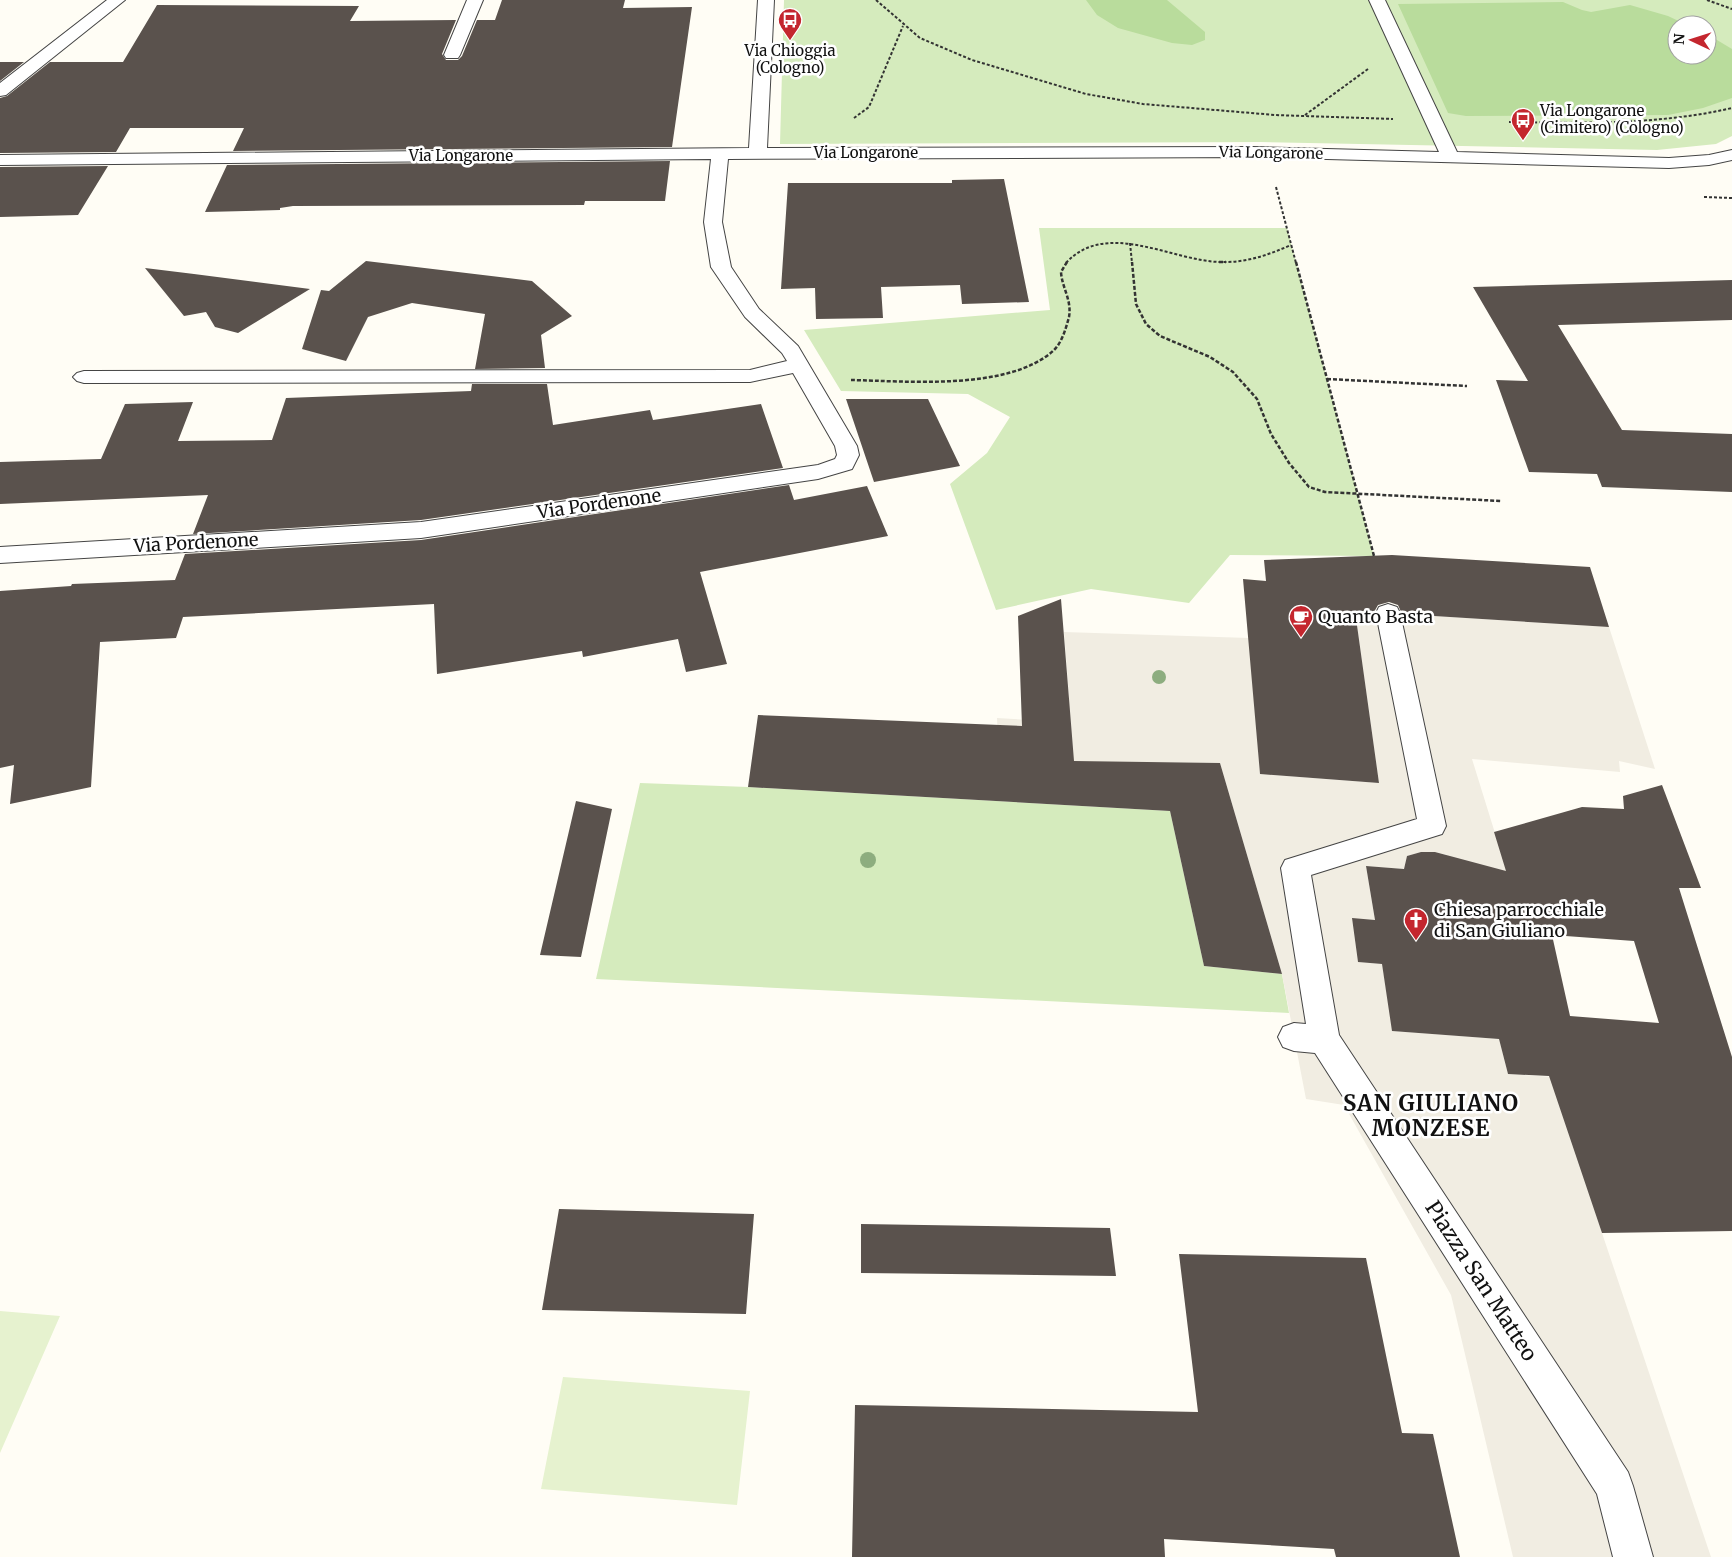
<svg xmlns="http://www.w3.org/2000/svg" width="1732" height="1557" font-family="Merriweather,serif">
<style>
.green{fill:#d5ebbd;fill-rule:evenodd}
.forest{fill:#b9dc9c}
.pitch{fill:#e6f2cf}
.plaza{fill:#f1ede2}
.building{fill:#5a524d;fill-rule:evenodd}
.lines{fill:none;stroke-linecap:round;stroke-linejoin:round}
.minor-casing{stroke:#444;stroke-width:2}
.path-far1{stroke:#333;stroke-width:2;stroke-dasharray:3 2;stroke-linecap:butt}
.path{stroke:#333;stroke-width:2.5;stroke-dasharray:4 2;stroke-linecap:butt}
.minor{fill:#fff;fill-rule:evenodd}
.tree{fill:#8dad7f}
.labels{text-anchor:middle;stroke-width:5;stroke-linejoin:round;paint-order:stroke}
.far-poi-label{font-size:15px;fill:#111;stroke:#fff}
.far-street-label{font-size:15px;fill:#111;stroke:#fff}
.street-label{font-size:18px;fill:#111;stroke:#fff}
.poi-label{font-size:18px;fill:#111;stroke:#fff;text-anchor:start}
.near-street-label{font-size:21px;fill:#111;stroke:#fff}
.district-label{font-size:22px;font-weight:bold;letter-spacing:1px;fill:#111;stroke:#fff}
</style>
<rect width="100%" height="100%" fill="#fffdf5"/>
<path class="green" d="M784,0H1732V136L1716,144L1657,150L1260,142L780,144ZM1677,25H1707V55H1677Z
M1039,228H1287L1374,556L1230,555L1189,603L1091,589L996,610L950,484L987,453L1010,417L968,394L841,391L804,330L1050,310Z
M640,783L748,787L1170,811L1204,966L1282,974L1289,1013L596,979Z"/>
<path class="forest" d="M1086,0H1167L1205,32V40L1192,45L1172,43L1118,28L1097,15Z
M1563,2L1582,10L1591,12L1630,5L1668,16L1687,25H1677V55H1707V34L1732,49V98L1703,108L1668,115L1466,116L1448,113L1398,4Z"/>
<path class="pitch" d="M0,1311L60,1316L0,1453Z
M563,1377L750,1391L737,1505L541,1489Z"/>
<path class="plaza" d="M1355,611L1609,627L1655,769L1619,761L1620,772L1472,759L1508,875L1463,872L1447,855L1435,852H1421L1407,856L1404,869L1366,866L1375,920L1352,919L1358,962L1382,964L1393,1031L1499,1039L1508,1074L1553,1077L1602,1233L1711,1557H1513L1451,1295L1344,1105L1306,1099L1282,974L1220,763L999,761L997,718L1061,722L1069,696L1064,632L1249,638L1260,774L1379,783Z"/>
<path class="building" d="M502,0H625L623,8L692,7L672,147L233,151L244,128H130L116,152L0,153V98L7,96L50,62H123L157,5L359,6L350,21L456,20L442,54L446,60H458L462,56L477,20H495Z
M0,62H24L0,81Z
M670,161L665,201H585L584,205L293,206L280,208V210L205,212L227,165Z
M108,166L78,215L0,217V167Z
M1004,179L1029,302L962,304L960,285L881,287L883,318L816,319L815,288L781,289L788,183H952V180Z
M366,261L532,281L572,316L541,335L545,368L475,369L485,314L412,303L368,317L346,361L302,349L321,290L329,291Z
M145,268L194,274L310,289L238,333L215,327L206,312L184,316Z
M1732,280V320L1558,325L1622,430L1732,434V492L1602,487L1597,474L1529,472L1496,380L1528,381L1473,287Z
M472,384H547L553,425L650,410L653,420L761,404L783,468L421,520L193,534L208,495L0,504V462L101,459L125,404L193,402L178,441L272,440L286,398L471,391Z
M846,399H928L960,466L874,482Z
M789,485L794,500L867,486L888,536L700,572L727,664L686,672L678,639L583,657L582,651L437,674L434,604L183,617L176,638L100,642L91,787L10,804L14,765L0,768V591L71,586L72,584L175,580L185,554L421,540Z
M1392,555L1590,567L1609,627L1402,614L1398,605L1389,602L1378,605L1374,612L1355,611L1379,783L1260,774L1243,579L1266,581L1264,560Z
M1061,599L1074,761L1220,763L1282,974L1204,966L1170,811L748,787L758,715L1022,726L1018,616Z
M1662,785L1701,888H1679L1732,1057V1231L1602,1233L1549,1076L1508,1074L1499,1039L1392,1031L1382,964L1358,962L1352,918L1375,920L1366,866L1404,869L1407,856L1421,852H1435L1506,871L1494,832L1582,807L1624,809L1623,796ZM1552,935L1634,941L1659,1023L1570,1016Z
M576,801L612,809L581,957L540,955Z
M559,1209L754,1214L746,1314L542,1310Z
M861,1224L1110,1228L1116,1276L861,1273Z
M1179,1254L1366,1258L1402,1433L1433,1434L1460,1557H1336L1334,1549L1164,1539L1165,1557H852L855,1405L1198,1412Z"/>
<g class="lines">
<g class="minor-casing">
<path id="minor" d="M107,0H125L6,95L0,96V83Z
M467,0H483L460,55L458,58H446L444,55Z
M758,0H774L767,148L1253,147L1439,152L1369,0H1385L1457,152L1669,158L1709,155L1732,150V160L1709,165L1669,168L1253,157L728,159L722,222L731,267L759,309L798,346L857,446L859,455L852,469L818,479L421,538L0,563V547L421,522L818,465L835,459L837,455L835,446L793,373L750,382L84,383L77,381L73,377L77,373L84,371L750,370L787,361L782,353L745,317L711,267L704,222L711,159L0,165V155L749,148Z
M1388,604L1397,607L1400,613L1446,826L1442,834L1311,875L1339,1035L1628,1472L1633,1486L1653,1557H1613L1597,1494L1315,1053L1294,1051L1283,1047L1278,1037L1283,1027L1294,1023L1306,1024L1281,868L1285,860L1417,819L1376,613L1379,607Z"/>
</g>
<path class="path-far1" d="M876,0L920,38L972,60L1086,94L1143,104L1275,115L1393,119
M1707,0L1732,9
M1305,115L1368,69
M854,118L869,107L903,26
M1509,122C1585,123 1658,125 1732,108
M1276,187L1296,263
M1704,197L1732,198
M1130,243L1132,263
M1066,263C1106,219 1172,261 1220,262C1246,263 1268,255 1291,245"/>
<path class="path" d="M1132,262L1136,304L1146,324L1160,336L1210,357L1233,372L1257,399L1271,434L1289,463L1309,487L1325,492L1501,501
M1219,262H1226
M1296,262L1374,556
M1327,379L1467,386
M851,380C907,381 1008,391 1053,351C1062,343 1066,328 1069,317C1072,300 1062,288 1061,272L1067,262"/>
<use href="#minor" class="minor"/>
</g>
<g class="tree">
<circle cx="1159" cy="677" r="7"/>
<circle cx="868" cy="860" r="8"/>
</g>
<defs>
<g id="bus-pin" transform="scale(1.25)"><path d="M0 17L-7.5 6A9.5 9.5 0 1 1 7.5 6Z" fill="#c4262e" stroke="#fff"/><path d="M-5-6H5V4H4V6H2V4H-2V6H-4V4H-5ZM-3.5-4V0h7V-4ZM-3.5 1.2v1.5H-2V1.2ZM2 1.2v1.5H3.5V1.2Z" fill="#fff"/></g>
<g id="cafe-pin" transform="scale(1.25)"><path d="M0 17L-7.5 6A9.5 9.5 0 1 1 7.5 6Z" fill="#c4262e" stroke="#fff"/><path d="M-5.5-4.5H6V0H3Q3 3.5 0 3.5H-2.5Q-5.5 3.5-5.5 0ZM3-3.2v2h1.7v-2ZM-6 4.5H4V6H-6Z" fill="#fff"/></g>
<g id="church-pin" transform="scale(1.25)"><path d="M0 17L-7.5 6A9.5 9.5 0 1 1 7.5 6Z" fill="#c4262e" stroke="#fff"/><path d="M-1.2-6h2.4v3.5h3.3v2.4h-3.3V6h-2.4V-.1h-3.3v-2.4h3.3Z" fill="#fff"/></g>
</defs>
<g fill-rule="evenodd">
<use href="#bus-pin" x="790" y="20"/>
<use href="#bus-pin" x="1523" y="120"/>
<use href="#cafe-pin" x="1301" y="617"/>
<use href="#church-pin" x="1416" y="920"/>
</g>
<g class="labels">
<g class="far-poi-label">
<text x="790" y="56">Via Chioggia<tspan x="790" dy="17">(Cologno)</tspan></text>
<text x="1540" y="116" text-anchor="start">Via Longarone<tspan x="1540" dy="17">(Cimitero) (Cologno)</tspan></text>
</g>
<g class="far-street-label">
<text x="866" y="158">Via Longarone</text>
<text transform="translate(1271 153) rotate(1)" y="5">Via Longarone</text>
<text x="461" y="161">Via Longarone</text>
</g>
<g class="street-label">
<text transform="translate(599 504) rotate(-8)" y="6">Via Pordenone</text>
<text transform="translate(196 543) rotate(-3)" y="6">Via Pordenone</text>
</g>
<g class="poi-label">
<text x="1318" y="623">Quanto Basta</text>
<text x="1434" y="916">Chiesa parrocchiale<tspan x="1434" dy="21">di San Giuliano</tspan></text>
</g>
<g class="near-street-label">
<text transform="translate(1481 1281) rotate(57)" y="7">Piazza San Matteo</text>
</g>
<g class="district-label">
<text x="1431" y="1111">SAN GIULIANO<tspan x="1431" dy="25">MONZESE</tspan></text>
</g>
</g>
<g transform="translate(1692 40) rotate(274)"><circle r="24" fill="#ffffff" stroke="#a0a0a0"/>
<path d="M0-4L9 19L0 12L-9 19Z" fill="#c4262e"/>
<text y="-8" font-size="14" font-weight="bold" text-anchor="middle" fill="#111111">N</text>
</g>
</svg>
